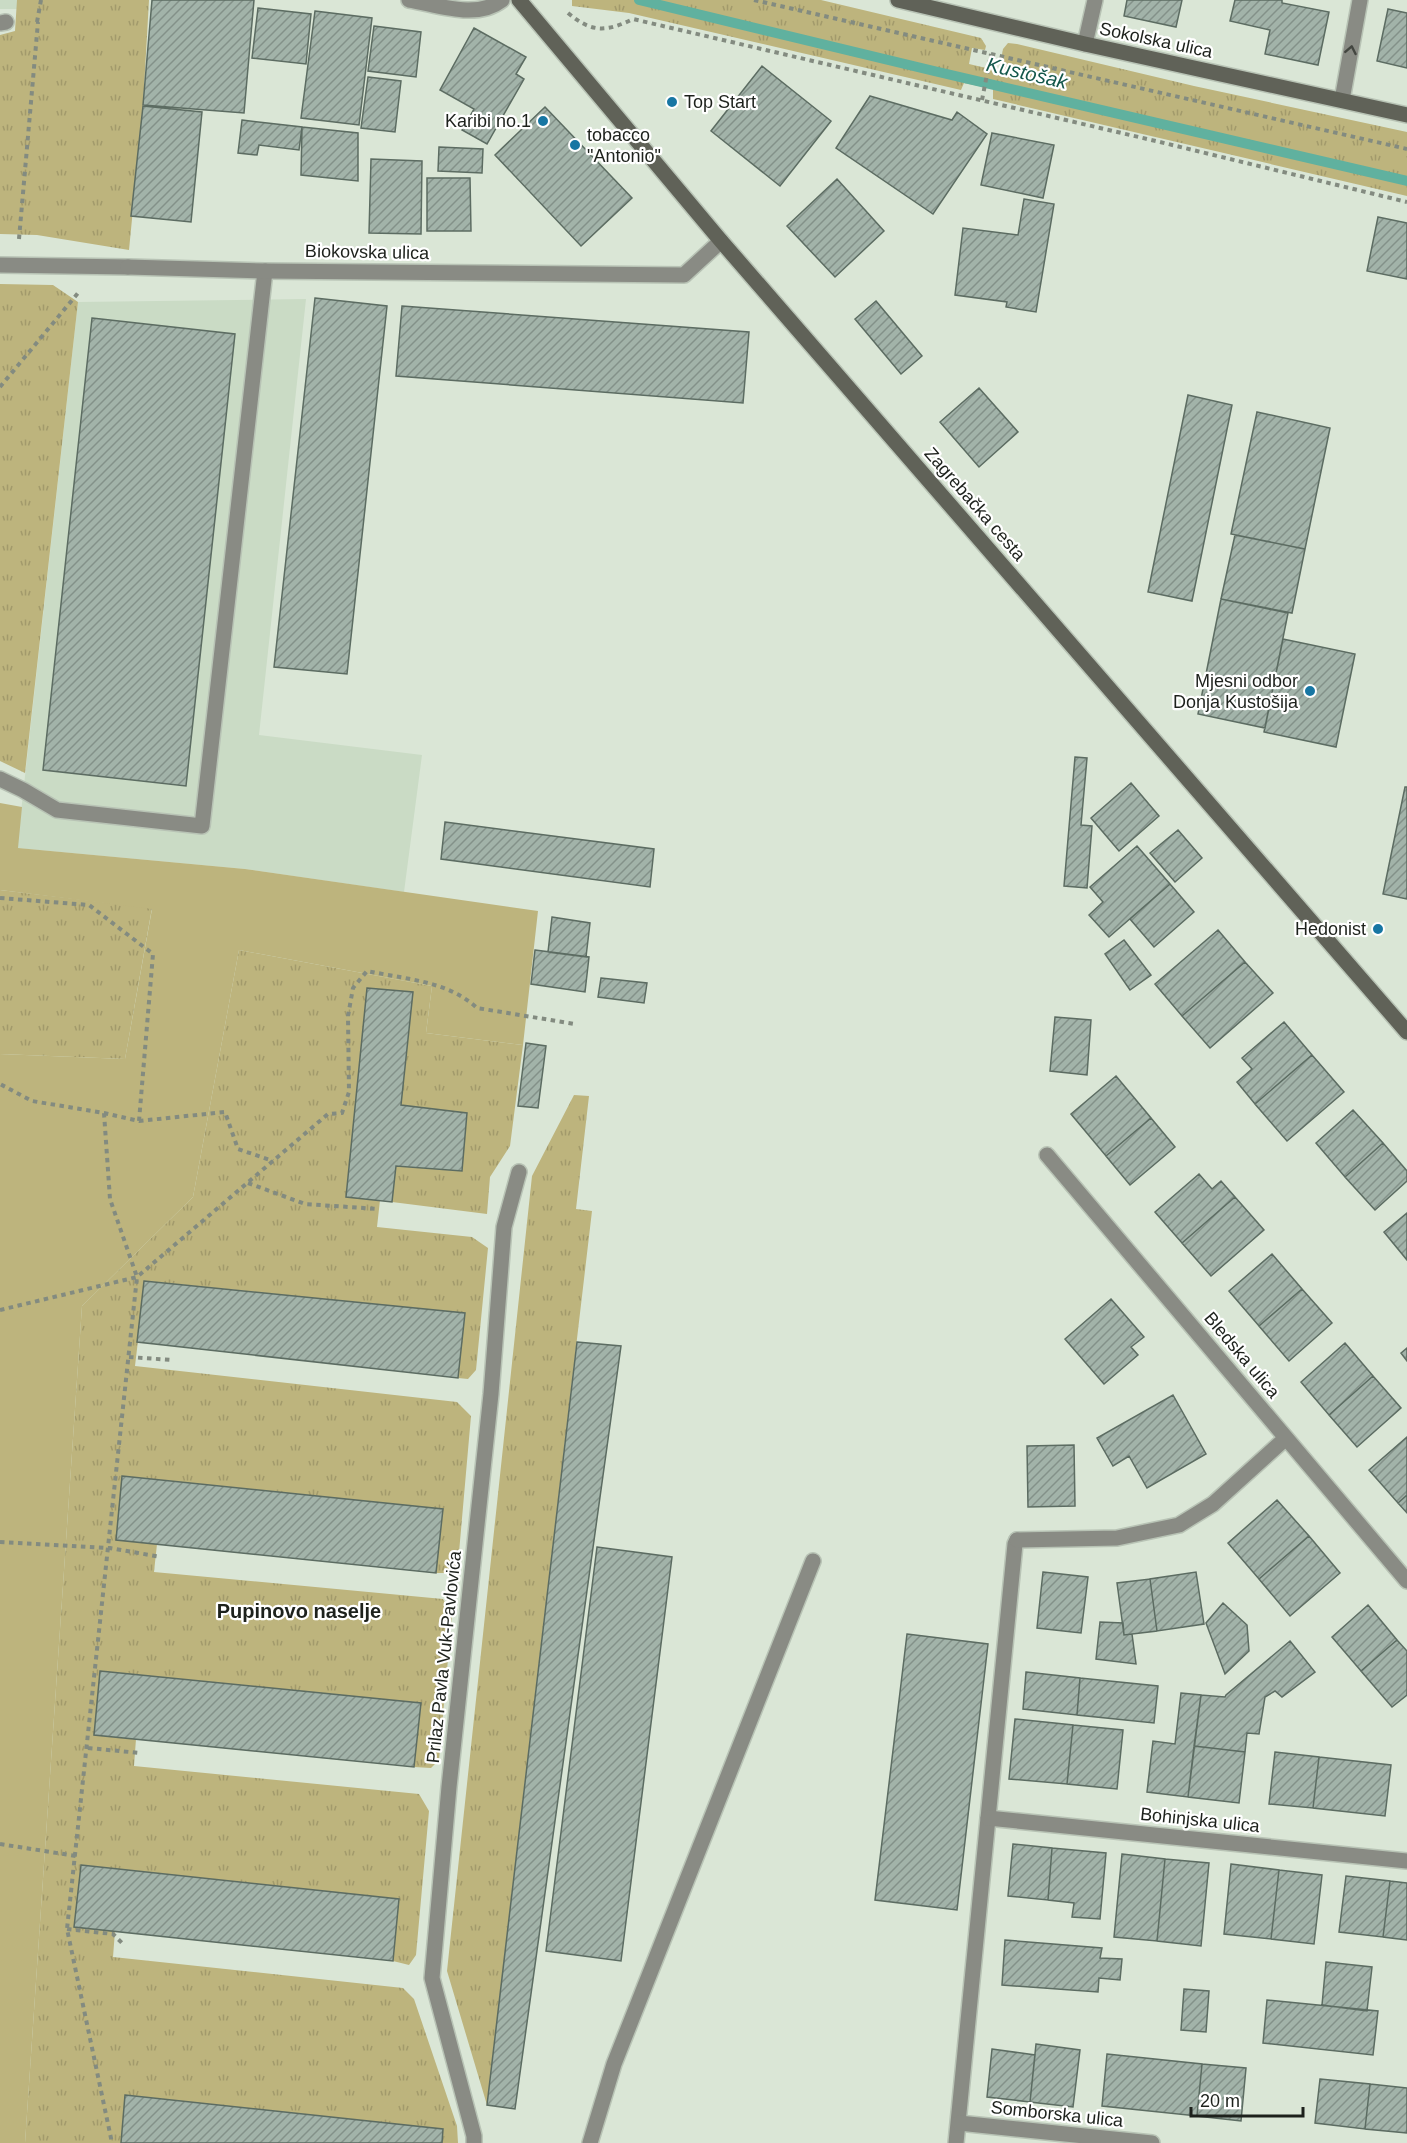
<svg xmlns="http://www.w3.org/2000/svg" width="1407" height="2143" font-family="Helvetica,sans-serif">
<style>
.built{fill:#cadbc5}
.grass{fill:url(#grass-tufts)}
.garden{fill:#bdb47d}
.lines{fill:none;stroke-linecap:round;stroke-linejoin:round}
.stream{stroke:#60b19f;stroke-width:10}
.building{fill:url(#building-hatch);stroke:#5c6c62;stroke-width:1.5}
.lane-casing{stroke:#b8c3b5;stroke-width:18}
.street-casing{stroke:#b8c3b5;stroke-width:18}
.secondary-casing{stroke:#b8c3b5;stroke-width:18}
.path{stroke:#838b80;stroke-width:4;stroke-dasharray:4.5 4.5;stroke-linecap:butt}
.lane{stroke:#898b84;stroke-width:15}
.street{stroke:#898b84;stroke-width:15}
.secondary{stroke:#606258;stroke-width:15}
.oneway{stroke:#434640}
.poi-dot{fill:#1776a3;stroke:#fff;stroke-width:2}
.labels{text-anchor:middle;stroke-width:4.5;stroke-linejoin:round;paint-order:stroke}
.street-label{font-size:18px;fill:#1d211c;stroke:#fff}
.poi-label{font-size:18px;fill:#1d211c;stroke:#fff;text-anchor:end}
.water-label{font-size:20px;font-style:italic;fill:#13574b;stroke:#fff}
.neighbourhood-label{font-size:20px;font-weight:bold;fill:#1d211c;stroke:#fff}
</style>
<defs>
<pattern id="grass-tufts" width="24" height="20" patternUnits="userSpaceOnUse" patternTransform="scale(1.5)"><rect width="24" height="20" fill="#bdb47d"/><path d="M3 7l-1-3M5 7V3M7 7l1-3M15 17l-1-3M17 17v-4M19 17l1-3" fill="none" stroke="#a29a6b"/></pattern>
<pattern id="building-hatch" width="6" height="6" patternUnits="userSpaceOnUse" patternTransform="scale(1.5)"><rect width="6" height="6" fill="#a2b3a9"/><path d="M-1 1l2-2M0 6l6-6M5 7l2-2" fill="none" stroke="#839189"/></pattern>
</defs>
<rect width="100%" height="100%" fill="#dae6d6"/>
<path class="built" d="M0,0H17V9H0Z
M306,299L259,735L422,755L404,892L245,869L17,848L78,302Z"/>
<path class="grass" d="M17,0H149L143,106L129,250L37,235L0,234V35L15,31Z
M572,0H821L981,38L986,46L985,50L972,48L969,64L999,71L1003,49L1008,43L1017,44L1194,86L1407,132V196L993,99V89L964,83L961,90L629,13L572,6Z
M0,284L53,285L78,302L25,773L0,761Z
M0,890L152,908L125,1059L0,1054Z
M239,950L432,986L426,1033L523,1045L510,1146L490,1177L487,1214L392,1202L396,1166L462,1171L467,1113L401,1105L413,992L367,989L346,1196L380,1200L377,1227L472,1237L488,1248L476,1370L468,1379L458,1378L465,1313L145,1281L135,1366L457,1402L471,1416L458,1564L449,1573H436L443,1509L123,1476L116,1539L157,1544L154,1572L443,1599L452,1614L439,1760L431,1768L414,1767L421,1704L100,1672L94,1735L136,1739L134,1766L419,1794L429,1811L416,1955L409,1965L393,1961L399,1899L81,1865L74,1926L115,1931L113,1957L403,1988L414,1999L457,2126L458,2143H442L443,2129L126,2095L121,2143H25L82,1306L193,1197Z
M574,1095L589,1096L576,1209L592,1211L487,2105L447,1971L532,1176Z"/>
<path class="garden" d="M0,803L22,807L18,848L245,869L538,911L523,1045L426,1033L432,986L239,950L193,1197L82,1306L25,2143H0V1054L125,1059L152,909L0,890Z"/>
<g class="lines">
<path class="stream" d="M639,0L934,71L1407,181"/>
</g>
<path class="building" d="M152,0H254L244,113L143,105Z
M1127,0H1182L1176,27L1124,16Z
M1235,0H1282V3L1329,12L1318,65L1265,54L1270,30L1230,21Z
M258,8L311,14L306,64L252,58Z
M1388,9L1407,13V68L1377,61Z
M315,11L372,18L359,125L301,118Z
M374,26L421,32L416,77L368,71Z
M474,28L526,57L516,74L524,79L487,144L462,130L474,109L440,90Z
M762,66L831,121L780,186L711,131Z
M368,77L401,81L395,132L361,128Z
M870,96L952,120L957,112L987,134L933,214L836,148Z
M143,106L202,112L191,222L131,216Z
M545,107L632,198L581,246L495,155Z
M242,120L302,127L299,150L259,145L257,155L238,153Z
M302,127L358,133V181L301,175Z
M992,133L1054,145L1043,198L981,185Z
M439,147L483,149L482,173L438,171Z
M371,159L422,161L421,234L369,233Z
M427,178H470L471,231H427Z
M837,179L884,231L835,277L787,226Z
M1024,199L1054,204L1036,312L1006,307L1007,302L955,295L963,228L1018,235Z
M1378,217L1407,223V279L1367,271Z
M315,298L387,306L347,674L274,667Z
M876,301L922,356L901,374L855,319Z
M402,306L749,332L743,403L396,376Z
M92,318L235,334L186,786L43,770Z
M979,388L1018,432L979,467L940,422Z
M1188,395L1232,405L1192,601L1148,592Z
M1257,412L1330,428L1305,549L1231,534Z
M1235,535L1305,549L1292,613L1221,599Z
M1221,599L1288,613L1265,728L1198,714Z
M1283,639L1355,654L1336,747L1264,732Z
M1075,757L1087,758L1081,825L1092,826L1087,888L1064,886Z
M1131,783L1159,816L1119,851L1091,818Z
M1405,787H1407V899L1383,894Z
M445,822L654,849L650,887L441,859Z
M1178,830L1202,858L1175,882L1150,853Z
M1137,846L1170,884L1109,937L1089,915L1103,902L1090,887Z
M1170,884L1194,912L1154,947L1130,919Z
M552,917L590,923L586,957L548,952Z
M1218,930L1245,962L1182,1016L1155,984Z
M1124,940L1151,975L1130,990L1105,954Z
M535,950L589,957L585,992L531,984Z
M1245,962L1273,993L1210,1048L1182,1016Z
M601,978L647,983L644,1003L598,997Z
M367,988L413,992L401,1105L467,1113L462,1171L396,1166L392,1202L346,1197Z
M1055,1017L1091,1020L1087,1075L1050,1071Z
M1284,1022L1312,1055L1255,1104L1237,1082L1252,1069L1242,1058Z
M526,1043L546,1046L538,1108L518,1106Z
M1312,1055L1344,1092L1287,1141L1255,1104Z
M1116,1076L1151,1118L1106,1156L1071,1114Z
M1353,1110L1383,1143L1345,1177L1316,1143Z
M1151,1118L1175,1147L1130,1185L1106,1156Z
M1383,1143L1407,1171V1181L1375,1210L1345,1177Z
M1199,1174L1212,1189L1221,1181L1235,1197L1182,1243L1155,1212Z
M1235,1197L1264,1230L1211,1276L1182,1243Z
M1407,1213V1260L1384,1232Z
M1272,1254L1302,1289L1259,1326L1229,1291Z
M144,1281L465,1313L458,1378L137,1342Z
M1302,1289L1332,1323L1289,1361L1259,1326Z
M1111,1299L1144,1337L1131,1347L1138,1355L1104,1384L1065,1339Z
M577,1342L621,1346L515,2109L487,2105Z
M1345,1343L1373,1376L1329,1415L1301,1382Z
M1407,1348V1361L1401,1353Z
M1373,1376L1401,1408L1357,1447L1329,1415Z
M1173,1395L1206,1454L1147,1488L1129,1456L1113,1466L1097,1438Z
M1407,1437V1495L1398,1503L1369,1470Z
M1074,1445L1075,1506L1028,1507L1027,1446Z
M122,1476L443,1509L436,1573L116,1540Z
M1407,1495V1513L1398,1503Z
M1277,1500L1309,1536L1259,1579L1228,1543Z
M1309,1536L1340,1573L1290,1616L1259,1579Z
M597,1547L672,1557L621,1961L546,1951Z
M1043,1572L1088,1577L1081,1633L1037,1628Z
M1196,1572L1204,1624L1157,1631L1150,1579Z
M1150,1579L1157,1631L1124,1635L1117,1583Z
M1223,1603L1247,1625L1249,1651L1225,1674L1206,1623Z
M1368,1605L1397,1640L1361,1671L1332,1637Z
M1100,1622L1123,1623L1124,1635L1132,1634L1136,1664L1096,1659Z
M907,1634L988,1644L957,1910L875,1900Z
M1397,1640L1407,1651V1695L1392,1707L1361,1671Z
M1290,1641L1315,1672L1282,1697L1275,1691L1265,1697L1259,1734L1247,1733L1245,1752L1194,1746L1201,1695L1225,1697L1226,1695Z
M100,1671L421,1703L414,1767L94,1735Z
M1026,1672L1080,1678L1077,1715L1023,1709Z
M1080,1678L1158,1686L1154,1723L1077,1715Z
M1181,1693L1201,1695L1188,1797L1147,1792L1153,1741L1175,1744Z
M1015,1719L1073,1725L1067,1784L1009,1779Z
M1073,1725L1123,1730L1117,1789L1067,1784Z
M1194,1746L1245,1752L1239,1803L1188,1797Z
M1275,1752L1319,1757L1313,1808L1269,1804Z
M1319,1757L1391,1765L1385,1816L1313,1808Z
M1013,1844L1052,1848L1048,1900L1008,1896Z
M1052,1848L1106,1853L1100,1919L1072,1917L1074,1903L1048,1900Z
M1122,1854L1165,1859L1157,1941L1114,1937Z
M1165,1859L1209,1863L1201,1946L1157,1941Z
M1231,1864L1279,1870L1271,1939L1224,1934Z
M81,1865L399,1899L393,1961L74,1927Z
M1279,1870L1322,1875L1314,1944L1271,1939Z
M1346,1876L1390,1881L1383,1937L1339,1932Z
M1390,1881L1407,1883V1940L1383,1937Z
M1005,1940L1102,1948L1100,1958L1122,1959L1120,1980L1099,1978L1098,1992L1002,1985Z
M1326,1962L1372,1967L1367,2011L1322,2005Z
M1184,1989L1209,1991L1206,2032L1181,2030Z
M1267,2000L1378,2011L1373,2055L1263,2043Z
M1036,2044L1080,2050L1073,2107L1030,2102Z
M992,2049L1035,2055L1030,2102L987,2097Z
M1107,2054L1202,2064L1197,2116L1102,2106Z
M1202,2064L1246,2068L1241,2121L1197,2116Z
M1320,2079L1370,2084L1365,2129L1315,2123Z
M1370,2084L1407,2088V2133L1365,2129Z
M125,2095L443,2129L442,2143H121Z"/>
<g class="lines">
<g class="lane-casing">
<path id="lane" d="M0,23L6,22
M0,265L128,267
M0,779L23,790L57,810L202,826L265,271
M590,2143L614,2064L813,1561
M956,2143L1015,1544L1017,1540"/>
</g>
<g class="street-casing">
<path id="street" d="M409,0C439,5 476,20 502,0
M1085,44L1095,0
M1342,100L1360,0
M128,267L265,271L684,275L721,241
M1047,1155L1407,1581
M1017,1540L1117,1538L1179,1525L1213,1504L1286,1438
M988,1818L1407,1861
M959,2123L1152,2143
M474,2143V2136L432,1978L449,1787L491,1394L504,1227L519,1172"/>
</g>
<g class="secondary-casing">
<path id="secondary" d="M519,0L721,241L1407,1032
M898,0L1085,44L1407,115"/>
</g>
<path class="path" d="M754,0L1407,149
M568,13C592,33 606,32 633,19L1160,142L1407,202
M37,22L41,0
M982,100L991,54
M19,239L38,22
M0,387L78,293
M0,898L89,905L153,954L139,1121L104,1113L32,1101L0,1084
M104,1113L110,1199L137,1277L67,1929L112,2143
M139,1121L225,1112L238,1149L273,1161
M248,1183L305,1204L378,1209
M0,1310L137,1277L328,1114L342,1113L349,1092L348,1016L353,988L367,971C405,979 448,981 477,1008L575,1024
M129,1357L172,1360
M0,1542L110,1548L161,1557
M88,1748L140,1753
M0,1844L76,1856
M67,1929L113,1934L123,1944"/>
<use href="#lane" class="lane"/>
<use href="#street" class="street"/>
<use href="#secondary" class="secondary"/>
</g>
<defs><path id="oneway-chevron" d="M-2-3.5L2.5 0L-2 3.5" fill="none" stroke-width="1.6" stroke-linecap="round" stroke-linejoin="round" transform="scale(1.5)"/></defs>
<use class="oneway" href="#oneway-chevron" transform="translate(1351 50) rotate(-79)"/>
<g class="poi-dot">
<circle cx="672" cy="102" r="6"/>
<circle cx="543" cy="121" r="6"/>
<circle cx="575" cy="145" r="6"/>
<circle cx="1310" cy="691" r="6"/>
<circle cx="1378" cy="929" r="6"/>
</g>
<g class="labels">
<g class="street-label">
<text transform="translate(1156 40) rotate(12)" y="6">Sokolska ulica</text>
<text transform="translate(367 252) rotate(1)" y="6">Biokovska ulica</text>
<text transform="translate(975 504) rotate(49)" y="6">Zagrebačka cesta</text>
<text transform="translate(1242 1355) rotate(50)" y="6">Bledska ulica</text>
<text transform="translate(444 1657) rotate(-84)" y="6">Prilaz Pavla Vuk-Pavlovića</text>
<text transform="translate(1200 1820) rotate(6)" y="6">Bohinjska ulica</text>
<text transform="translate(1057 2114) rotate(6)" y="6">Somborska ulica</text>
</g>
<g class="poi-label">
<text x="684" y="108" text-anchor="start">Top Start</text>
<text x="531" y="127">Karibi no.1</text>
<text x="587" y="141" text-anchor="start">tobacco<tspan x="587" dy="21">"Antonio"</tspan></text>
<text x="1298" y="687">Mjesni odbor<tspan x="1298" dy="21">Donja Kustošija</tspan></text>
<text x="1366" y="935">Hedonist</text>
</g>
<g class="water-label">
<text transform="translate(1027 73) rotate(13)" y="7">Kustošak</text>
</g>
<g class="neighbourhood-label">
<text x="299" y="1618">Pupinovo naselje</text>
</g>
</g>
<path d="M1191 2107v9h112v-9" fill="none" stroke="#1d211c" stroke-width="3"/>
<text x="1200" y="2107" font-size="18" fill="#1d211c" stroke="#ffffff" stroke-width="4.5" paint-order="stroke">20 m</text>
</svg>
